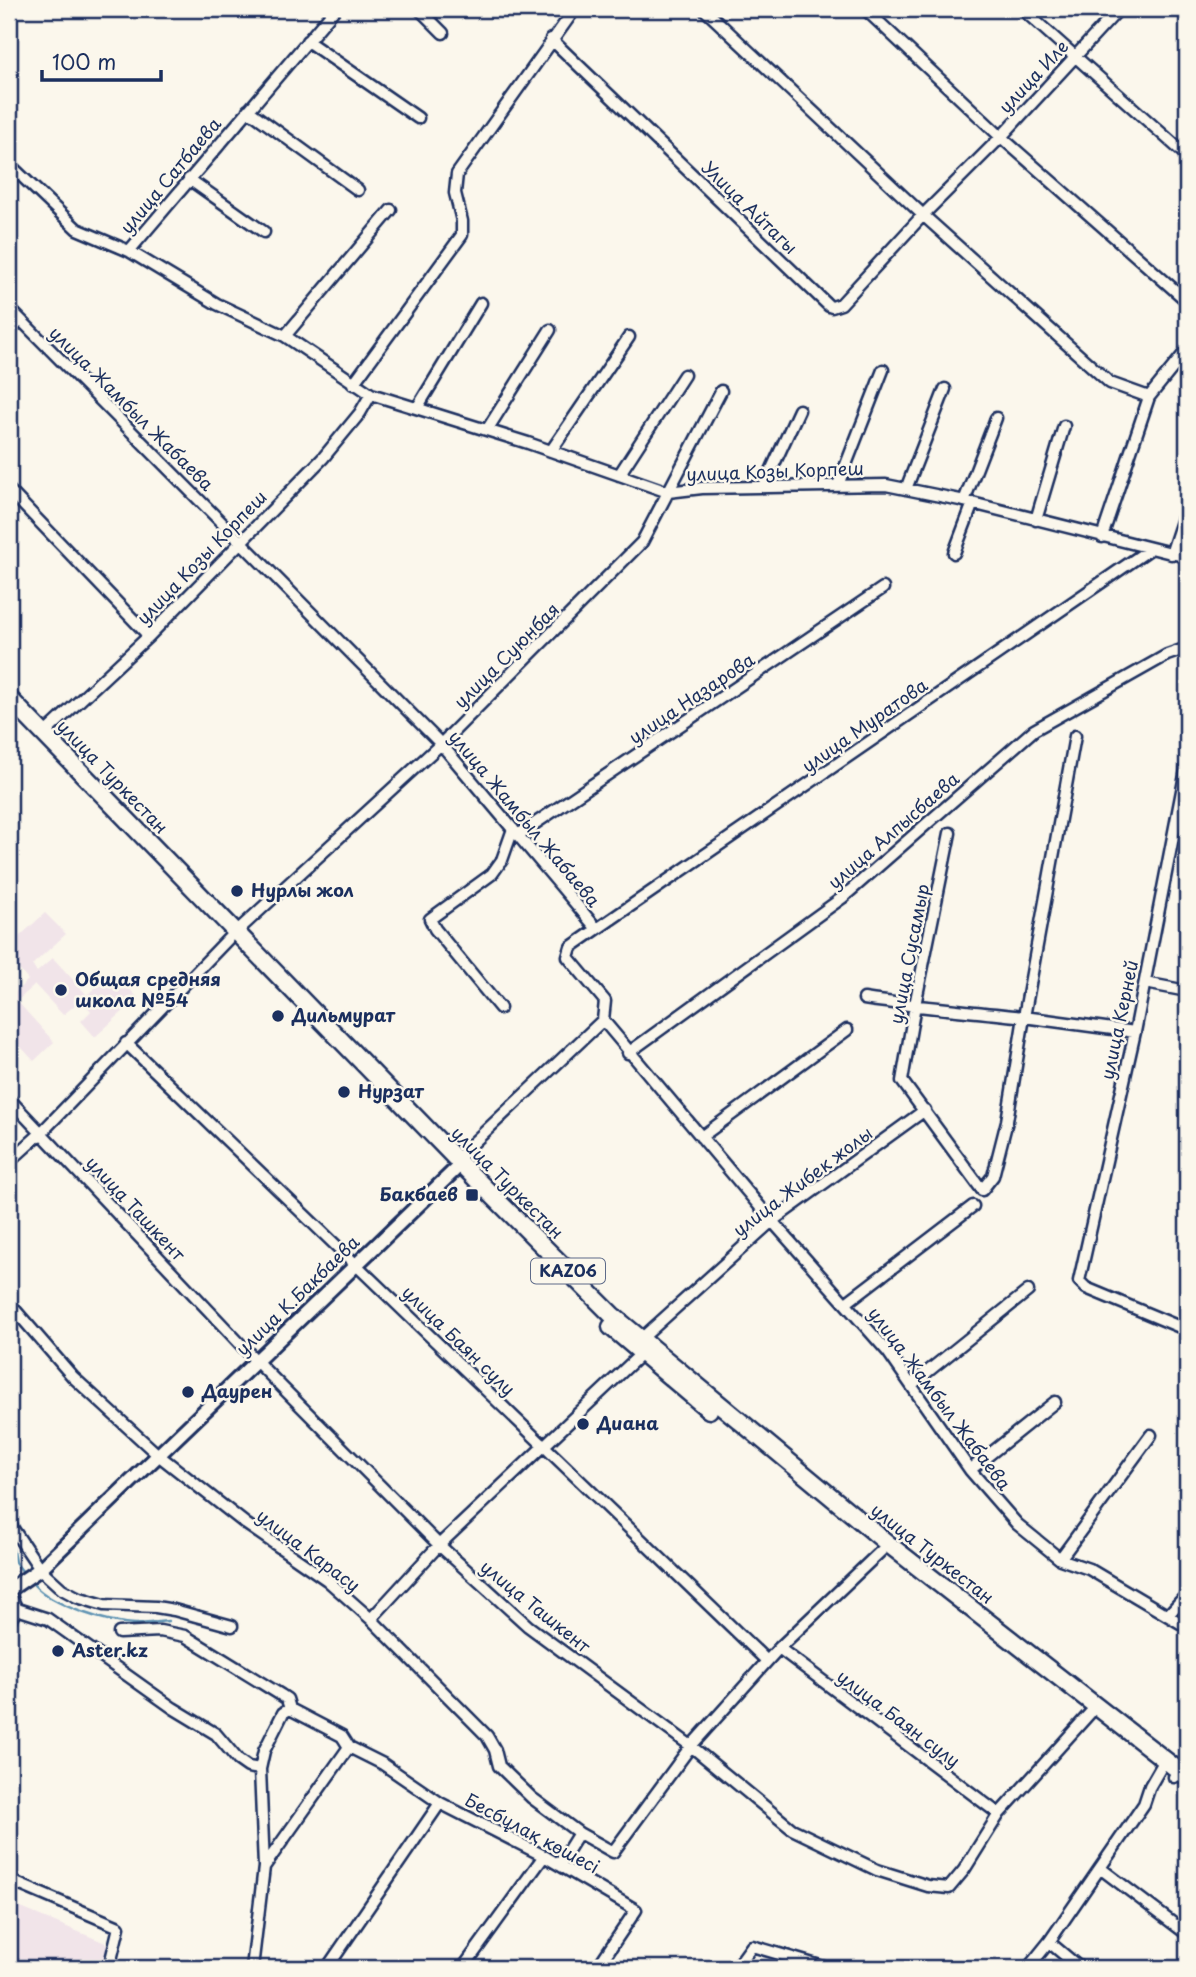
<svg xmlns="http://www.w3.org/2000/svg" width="1196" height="1977" font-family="'Playpen Sans',sans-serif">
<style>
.built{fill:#f1e4e9}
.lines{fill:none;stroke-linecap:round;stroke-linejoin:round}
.stream{stroke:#5f93b3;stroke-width:2.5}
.minor-casing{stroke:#1b2f5e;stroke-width:15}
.tertiary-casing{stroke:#1b2f5e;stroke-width:18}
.trunk-casing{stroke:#1b2f5e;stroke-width:21}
.minor{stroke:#fbf7ec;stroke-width:10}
.tertiary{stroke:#fbf7ec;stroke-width:12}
.trunk{stroke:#fbf7ec;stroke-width:16}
.poi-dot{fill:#1b2f5e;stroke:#fbf7ec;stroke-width:2.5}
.labels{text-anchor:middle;stroke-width:5;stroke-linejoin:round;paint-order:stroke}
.shield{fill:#fbf7ec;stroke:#5e6b89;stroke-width:2}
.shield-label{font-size:16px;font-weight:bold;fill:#1b2f5e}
.street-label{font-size:18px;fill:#1b2f5e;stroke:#fbf7ec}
.poi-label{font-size:18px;font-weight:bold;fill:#1b2f5e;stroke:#fbf7ec;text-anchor:start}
</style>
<rect width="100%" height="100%" fill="#fbf7ec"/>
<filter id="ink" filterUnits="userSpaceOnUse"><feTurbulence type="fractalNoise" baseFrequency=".0143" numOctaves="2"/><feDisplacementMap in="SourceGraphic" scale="14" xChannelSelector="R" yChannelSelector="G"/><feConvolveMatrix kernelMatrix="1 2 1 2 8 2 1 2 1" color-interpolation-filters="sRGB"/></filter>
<g filter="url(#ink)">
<path class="built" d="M45,913L66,934L32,965L37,972L53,958L87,995L113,971L138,998L95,1037L81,1021L91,1011L81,1000L63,1015L35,985L17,1001L54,1042L34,1061L9,1034V998L28,980L9,958V946Z
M9,1903L108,1944L102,1968H9Z"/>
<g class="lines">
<path class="stream" d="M9,1530L15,1562L23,1572
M34,1585C53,1606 108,1623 135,1624C146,1624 157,1622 168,1621"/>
<g class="minor-casing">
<path id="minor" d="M419,9L443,33
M704,9L923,215L1110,383L1149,397
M865,9L1001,137L1187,301
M1022,9L1187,156
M551,39L829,306L832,307L841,304L923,215L1001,137L1119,9
M307,41L418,118
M248,110L358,190
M9,164L77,229L129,251L217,304L285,336L371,394L528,443L668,492L702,488L886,485L960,500L1187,557
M189,179L264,232
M129,251L335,9
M9,308L441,744L597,929L571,947L568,957L605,1001L603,1020L772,1221L888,1352L970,1470L1017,1524L1060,1559L1089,1569L1187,1627
M9,331L20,321
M285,336L391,210
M353,384L462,235V221L455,193L457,174L575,9
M417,408L481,303
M487,430L550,330
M551,451L629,337
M619,475L684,375
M838,485L883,370
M764,486L799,410
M906,489L945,389
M9,490L149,636
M964,501L996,418
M1036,520L1064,426
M1102,537L1149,397L1187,350
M954,553L973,503
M1171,554L1187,506
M44,734L149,636L323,458L360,413L371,394
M1075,736L1024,1017L1135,1032
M1187,765L1135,1032L1079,1281L1086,1288L1187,1330
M518,835L883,588
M597,929L1150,549
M235,933L441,744L642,542L721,391
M1145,983L1187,991
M864,999C917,1007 970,1011 1024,1017L1007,1121L993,1176L982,1190L902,1081L915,1005L950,833
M500,1008L435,929L430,919L492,874L502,860L513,829
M126,1043L767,1661
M628,1053L842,898L1034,730L1167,655L1187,648
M9,1099L263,1368L439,1545L528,1626L691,1746L792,1829L877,1870L928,1886L949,1888L964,1870L999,1814L1090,1713
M701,1137L847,1030
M9,1162L41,1133L228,939
M461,1164V1156L472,1144L603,1020
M9,1303L73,1377L157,1454L246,1524L327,1580L371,1619L487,1736L495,1750L499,1766L532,1798L579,1833L613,1852L691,1746L779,1648L881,1551
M846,1303L973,1206
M641,1339L772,1221L925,1110
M911,1385L1028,1291
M970,1470L1055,1402
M9,1523L40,1569L62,1589L77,1597L104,1605L156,1607L174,1610L232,1626
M1060,1559L1151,1435
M9,1596L11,1597L17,1609L9,1622
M17,1609L48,1619L173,1708L216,1734L238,1760L248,1767L260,1769
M1168,1615L1187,1594
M371,1619L439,1545L641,1354
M119,1633L160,1631L185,1636L281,1695L287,1699L290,1709
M779,1648L999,1814
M1174,1777L1187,1760
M559,1865L579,1833
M264,1867L349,1747L383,1764L440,1803
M1100,1868L1187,1934
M9,1880L119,1927L109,1968
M1049,1942L1080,1968
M252,1968L264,1867L260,1769L264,1751L283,1713L290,1709L342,1736L349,1747
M327,1968L440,1803L544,1856L636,1910L597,1968
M463,1968L544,1856
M736,1968L752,1946L827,1968
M1028,1968L1049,1942L1144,1804L1150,1786L1165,1760"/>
</g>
<g class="tertiary-casing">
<path id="tertiary" d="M9,1590L40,1569L461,1164"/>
</g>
<g class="trunk-casing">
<path id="trunk" d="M9,698L461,1164L612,1315L887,1543L1187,1777
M611,1327L709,1410"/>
</g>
<use href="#minor" class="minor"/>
<use href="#tertiary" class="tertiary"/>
<use href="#trunk" class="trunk"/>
</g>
</g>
<g class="poi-dot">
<circle cx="237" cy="891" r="7"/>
<circle cx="61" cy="990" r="7"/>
<circle cx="278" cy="1016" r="7"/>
<circle cx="344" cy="1092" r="7"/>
<rect x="465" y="1188" width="14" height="14" rx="3.5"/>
<circle cx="188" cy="1392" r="7"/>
<circle cx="583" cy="1424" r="7"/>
<circle cx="58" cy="1651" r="7"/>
</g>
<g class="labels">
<rect class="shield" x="531" y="1258.5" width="74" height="25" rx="5"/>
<g class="shield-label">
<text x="568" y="1277">KАZ06</text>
</g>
<g class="street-label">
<text transform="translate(1034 77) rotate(-47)" y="6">улица Иле</text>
<text transform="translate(171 176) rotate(-50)" y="6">улица Сатбаева</text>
<text transform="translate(749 208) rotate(44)" y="6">Улица Айтагы</text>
<text transform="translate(131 409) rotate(45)" y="6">улица Жамбыл Жабаева</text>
<text transform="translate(775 472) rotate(-2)" y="6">улица Козы Корпеш</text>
<text transform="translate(202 558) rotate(-46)" y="6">улица Козы Корпеш</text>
<text transform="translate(507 656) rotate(-45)" y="6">улица Суюнбая</text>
<text transform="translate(692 699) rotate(-34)" y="6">улица Назарова</text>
<text transform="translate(865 726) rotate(-35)" y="6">улица Муратова</text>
<text transform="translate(112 777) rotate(46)" y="6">улица Туркестан</text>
<text transform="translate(524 819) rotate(50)" y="6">улица Жамбыл Жабаева</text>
<text transform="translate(894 831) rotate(-41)" y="6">улица Алпысбаева</text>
<text transform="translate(910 954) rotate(-79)" y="6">улица Сусамыр</text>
<text transform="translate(1120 1020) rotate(-78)" y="6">улица Керней</text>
<text transform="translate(803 1182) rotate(-37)" y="6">улица Жибек жолы</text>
<text transform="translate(507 1183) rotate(45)" y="6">улица Туркестан</text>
<text transform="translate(135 1209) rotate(47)" y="6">улица Ташкент</text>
<text transform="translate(298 1296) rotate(-44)" y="6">улица К.Бакбаева</text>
<text transform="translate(458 1341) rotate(44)" y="6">улица Баян сулу</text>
<text transform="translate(939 1399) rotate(53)" y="6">улица Жамбыл Жабаева</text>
<text transform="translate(308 1551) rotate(37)" y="6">улица Карасу</text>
<text transform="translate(932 1554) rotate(38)" y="6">улица Туркестан</text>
<text transform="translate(535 1607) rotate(39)" y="6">улица Ташкент</text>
<text transform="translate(898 1719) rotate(37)" y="6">улица Баян сулу</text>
<text transform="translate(532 1834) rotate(28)" y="6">Бесбұлақ көшесі</text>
</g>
<g class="poi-label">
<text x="251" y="897">Нурлы жол</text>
<text x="75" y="986">Общая средняя<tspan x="75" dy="21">школа №54</tspan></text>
<text x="292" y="1022">Дильмурат</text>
<text x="358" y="1098">Нурзат</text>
<text x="458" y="1201" text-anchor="end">Бакбаев</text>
<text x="202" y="1398">Даурен</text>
<text x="597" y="1430">Диана</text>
<text x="72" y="1657">Aster.kz</text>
</g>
</g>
<rect width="1196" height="1977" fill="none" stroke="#fbf7ec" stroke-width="35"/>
<rect x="18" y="18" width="1161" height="1942" fill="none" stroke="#1b2f5e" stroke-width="2.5" filter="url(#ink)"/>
<path d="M42 70v10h119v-10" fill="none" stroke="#1b2f5e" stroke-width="3.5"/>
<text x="52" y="70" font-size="21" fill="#1b2f5e" stroke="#fbf7ec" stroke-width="5" paint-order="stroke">100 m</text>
</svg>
